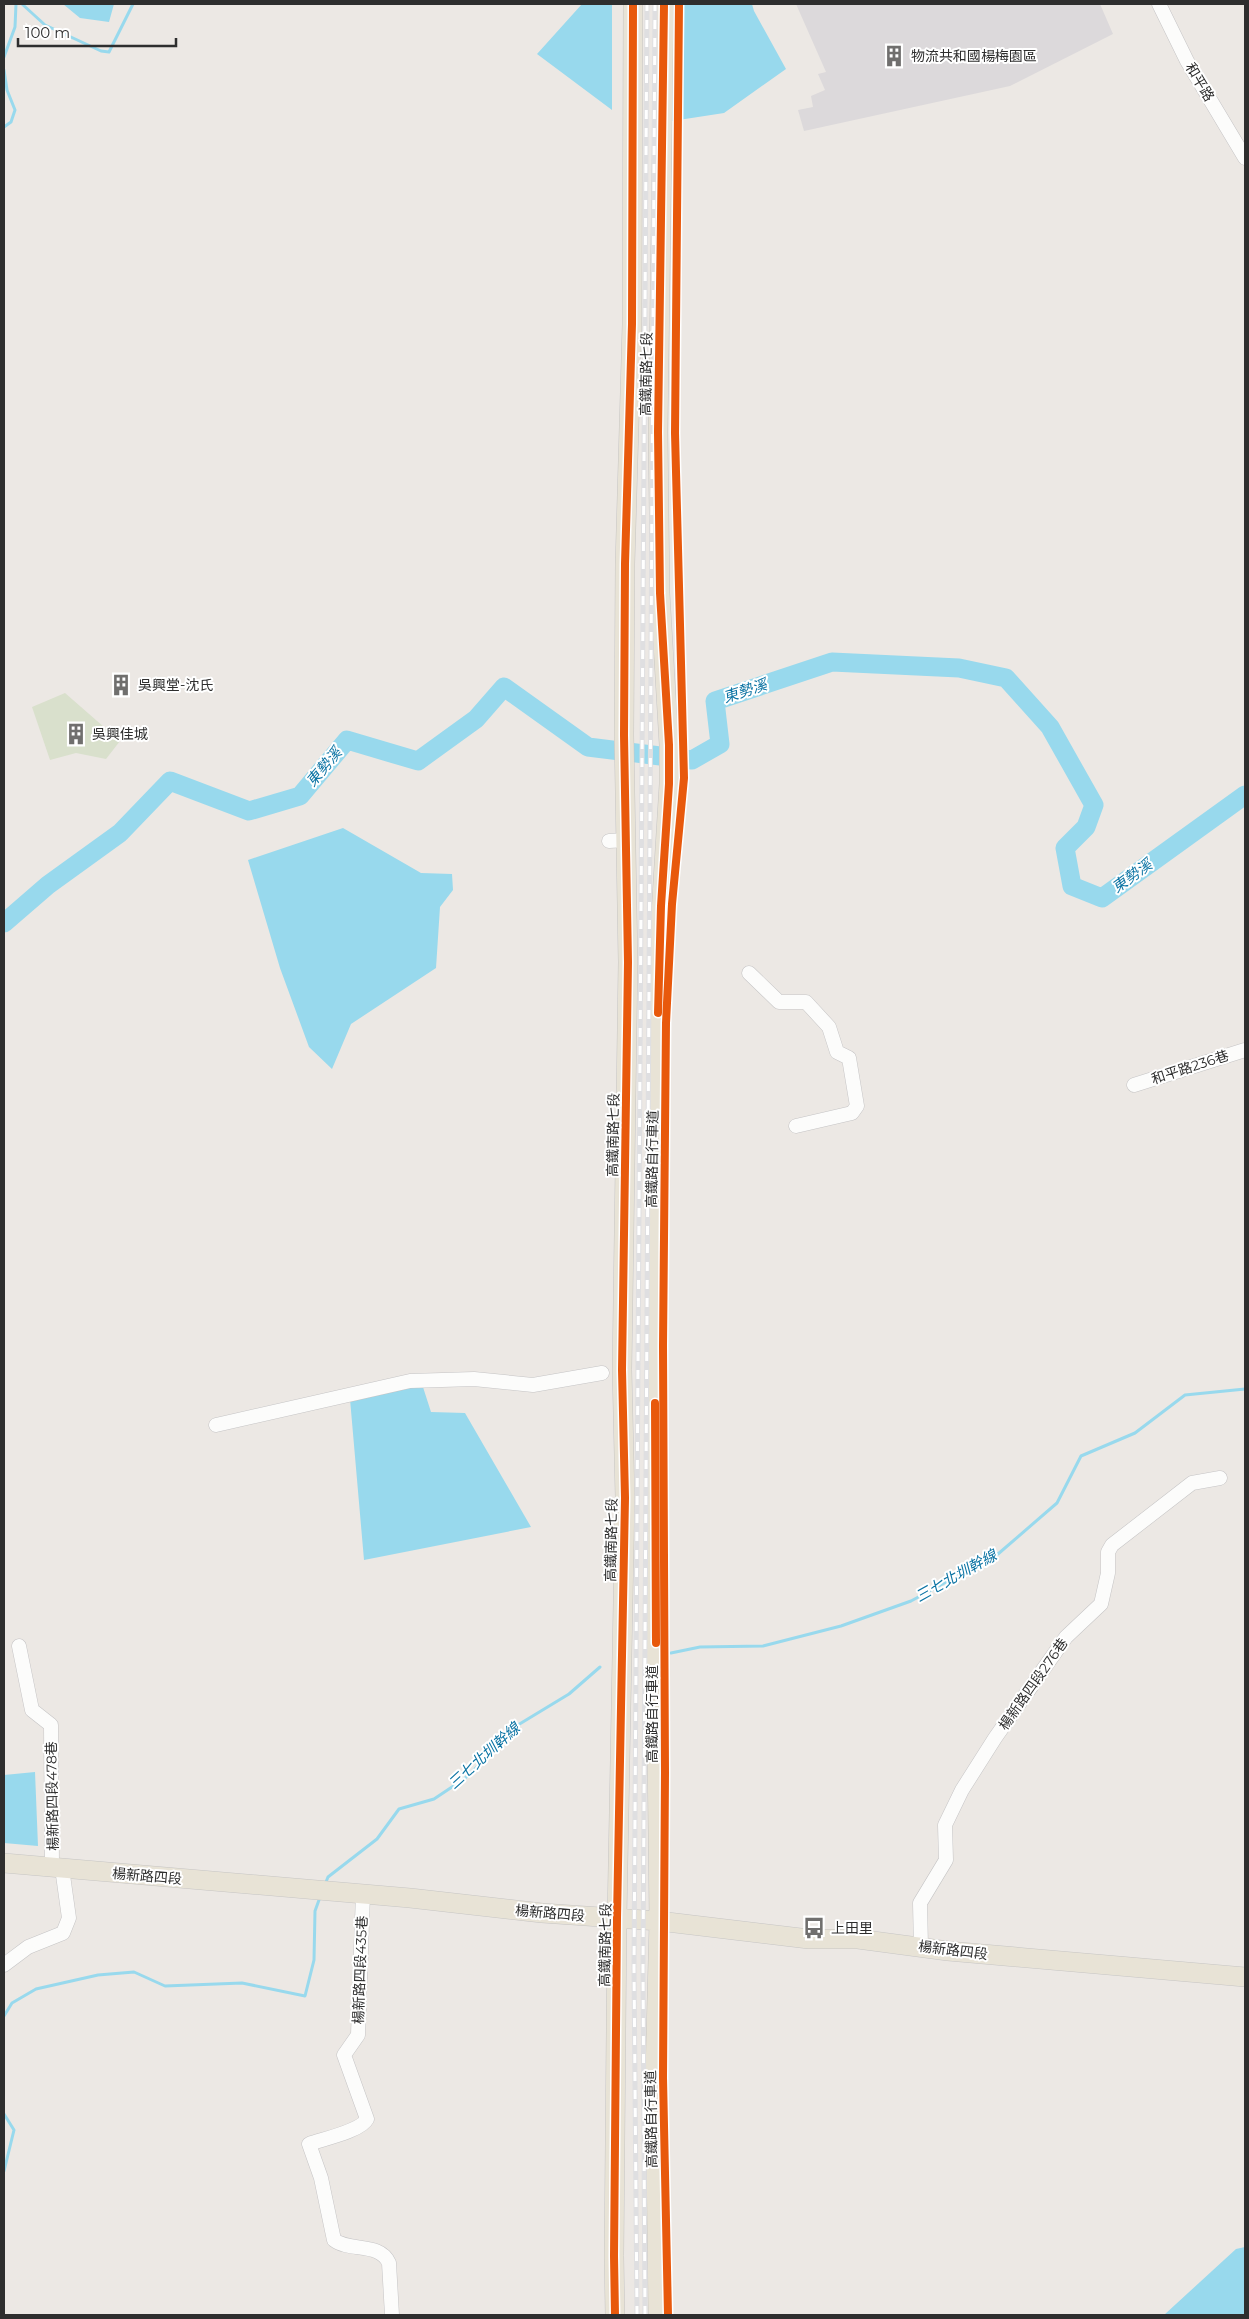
<svg xmlns="http://www.w3.org/2000/svg" width="1249" height="2319" font-family="Montserrat,'Noto Sans TC',sans-serif">
<style>
.industrial{fill:#dcd9db}
.cemetery{fill:#d9e0cc}
.water{fill:#98d9ed}
.lines{fill:none;stroke-linecap:round;stroke-linejoin:round}
.stream{stroke:#98d9ed;stroke-width:3}
.river{stroke:#98d9ed;stroke-width:19}
.minor-casing{stroke:#c5c4c5;stroke-width:15}
.major-casing{stroke:#c6c5c4;stroke-width:20}
.minor{stroke:#fcfcfb;stroke-width:14}
.major{stroke:#e8e3d6;stroke-width:19}
.rail-casing{stroke:#dfdfe1;stroke-width:5}
.rail{stroke:#fff;stroke-width:3;stroke-dasharray:9;stroke-linecap:butt}
.cycleway-casing{stroke:#fff;stroke-width:11}
.cycleway{stroke:#e8590c;stroke-width:8}
.labels{text-anchor:middle;stroke-width:4;stroke-linejoin:round;paint-order:stroke}
.poi-label{font-size:14px;fill:#2e2e2e;stroke:#fff;text-anchor:start}
.street-label{font-size:14px;fill:#2e2e2e;stroke:#fff}
.water-label{font-size:15px;font-style:italic;fill:#0c74a4;stroke:#fff}
</style>
<rect width="100%" height="100%" fill="#ece8e4"/>
<path class="industrial" d="M796,4H1100L1113,34L1010,86L804,131L798,110L813,107L811,96L825,90L818,74L826,72Z"/>
<path class="cemetery" d="M65,693L120,741L106,759L76,753L50,760L32,707Z"/>
<path class="water" d="M63,4H114L109,22L80,18Z
M582,4H612V110L537,54Z
M674,4H752L754,11L786,69L724,113L672,121Z
M343,828L421,873L452,874L453,890L440,907L436,968L351,1024L332,1069L309,1047L280,968L248,860Z
M422,1384L431,1412L465,1413L531,1527L364,1560L350,1399Z
M35,1772L38,1846L4,1843V1775Z
M1245,2247V2315H1164L1236,2249Z"/>
<g class="lines">
<path class="stream" d="M22,4L45,25L101,51L109,52L133,4
M4,57L15,27L16,4
M4,70L7,90L15,110L11,122L4,127
M671,1653L700,1647L763,1646L841,1626L911,1601L998,1554L1057,1503L1081,1456L1135,1433L1185,1395L1245,1389
M326,1882L328,1877L377,1839L399,1809L434,1799L464,1779L494,1751L508,1731L569,1694L600,1667
M4,2016L12,2003L36,1989L98,1975L134,1972L165,1986L242,1983L305,1996L314,1960L315,1911L319,1900
M4,2114L14,2130L4,2171"/>
<path class="river" d="M4,923L48,885L120,833L170,781L249,811L300,796L347,740L418,761L476,719L504,687L588,747L692,760L720,744L715,701L832,662L959,668L1006,678L1050,727L1094,805L1086,827L1065,848L1072,886L1102,898L1245,795"/>
<g class="minor-casing">
<path id="minor" d="M1159,4L1187,61L1245,158
M609,841L626,840
M749,973L779,1002H806L829,1027L837,1052L849,1058L857,1106L852,1113L796,1126
M1134,1085L1245,1050
M216,1425L410,1381L474,1379L533,1385L602,1373
M19,1646L32,1710L51,1725L52,1867
M363,1894L358,2035L344,2055L367,2119C361,2131 323,2139 309,2144L321,2178L334,2240C350,2252 380,2242 389,2263L392,2315
M921,1947L920,1903L946,1860L945,1825L962,1790L995,1738L1066,1637L1101,1604L1108,1573V1552L1112,1545L1192,1483L1220,1478
M4,1965L28,1947L63,1933L69,1918L62,1868"/>
</g>
<g class="major-casing">
<path id="major" d="M4,1863L410,1898L542,1913L659,1921L809,1939H858L948,1951L1245,1977
M615,2315L614,2256L617,1918L625,1498L622,1370L628,962L624,735L625,564L632,324L633,4
M658,2315L655,2074L659,1921L654,1490L658,962L669,784V745L660,593L658,432L664,4"/>
</g>
<use href="#minor" class="minor"/>
<use href="#major" class="major"/>
<g class="rail-casing">
<path id="rail" d="M637,2315L634,1968L647,4
M645,2315L643,1968L655,4"/>
</g>
<use href="#rail" class="rail"/>
<g class="cycleway-casing">
<path id="cycleway" d="M658,1013L661,906L669,784V745L660,593L658,432L664,4
M655,1403L656,1643
M615,2315L614,2256L617,1918L625,1498L622,1370L628,962L624,735L625,564L632,324L633,4
M668,2315L663,2078L665,1772L663,1346L666,1023L672,904L684,778L675,433L679,4"/>
</g>
<use href="#cycleway" class="cycleway"/>
</g>
<defs>
<g id="building-bare" transform="scale(1.725)"><path d="M-4-6H4V6H1V3H-1V6H-4ZM-2.5-4.3h1.7v1.8h-1.7ZM.8-4.3h1.7v1.8H.8ZM-2.5-1h1.7V.8h-1.7ZM.8-1h1.7V.8H.8Z" fill="#706f6e" stroke="#fff" stroke-width="2.5" paint-order="stroke"/></g>
<g id="bus-bare" transform="scale(1.725)"><path d="M-5-6H5V4H4V6H2V4H-2V6H-4V4H-5ZM-3.5-4V0h7V-4ZM-3.5 1.2v1.5H-2V1.2ZM2 1.2v1.5H3.5V1.2Z" fill="#706f6e" stroke="#fff" stroke-width="2.5" paint-order="stroke"/></g>
</defs>
<g fill-rule="evenodd">
<use href="#building-bare" x="894" y="56"/>
<use href="#building-bare" x="121" y="685"/>
<use href="#building-bare" x="76" y="734"/>
<use href="#bus-bare" x="814" y="1928"/>
</g>
<g class="labels">
<g class="poi-label">
<text x="911" y="61">物流共和國楊梅園區</text>
<text x="138" y="690">吳興堂-沈氏</text>
<text x="92" y="739">吳興佳城</text>
<text x="831" y="1933">上田里</text>
</g>
<g class="street-label">
<text transform="translate(1200 82) rotate(59)" y="5">和平路</text>
<text transform="translate(646 374) rotate(-89)" y="5">高鐵南路七段</text>
<text transform="translate(1190 1067) rotate(-18)" y="5">和平路236巷</text>
<text transform="translate(613 1135) rotate(-89)" y="5">高鐵南路七段</text>
<text transform="translate(652 1159) rotate(-89)" y="5">高鐵路自行車道</text>
<text transform="translate(611 1540) rotate(-89)" y="5">高鐵南路七段</text>
<text transform="translate(1033 1684) rotate(-55)" y="5">楊新路四段276巷</text>
<text transform="translate(652 1714) rotate(-90)" y="5">高鐵路自行車道</text>
<text transform="translate(52 1796) rotate(-91)" y="5">楊新路四段478巷</text>
<text transform="translate(147 1876) rotate(5)" y="5">楊新路四段</text>
<text transform="translate(550 1913) rotate(5)" y="5">楊新路四段</text>
<text transform="translate(605 1945) rotate(-89)" y="5">高鐵南路七段</text>
<text transform="translate(953 1950) rotate(7)" y="5">楊新路四段</text>
<text transform="translate(360 1970) rotate(-88)" y="5">楊新路四段435巷</text>
<text transform="translate(651 2119) rotate(-91)" y="5">高鐵路自行車道</text>
</g>
<g class="water-label">
<text transform="translate(745 691) rotate(-18)" y="5">東勢溪</text>
<text transform="translate(324 767) rotate(-50)" y="5">東勢溪</text>
<text transform="translate(1132 876) rotate(-36)" y="5">東勢溪</text>
<text transform="translate(956 1576) rotate(-29)" y="5">三七北圳幹線</text>
<text transform="translate(484 1756) rotate(-42)" y="5">三七北圳幹線</text>
</g>
</g>
<rect width="1249" height="2319" fill="none" stroke="#2e2e2e" stroke-width="10"/>
<path d="M18 38v8h158v-8" fill="none" stroke="#2e2e2e" stroke-width="2.5"/>
<text x="25" y="38" font-size="15" fill="#2e2e2e" stroke="#ffffff" stroke-width="4" paint-order="stroke">100 m</text>
</svg>
